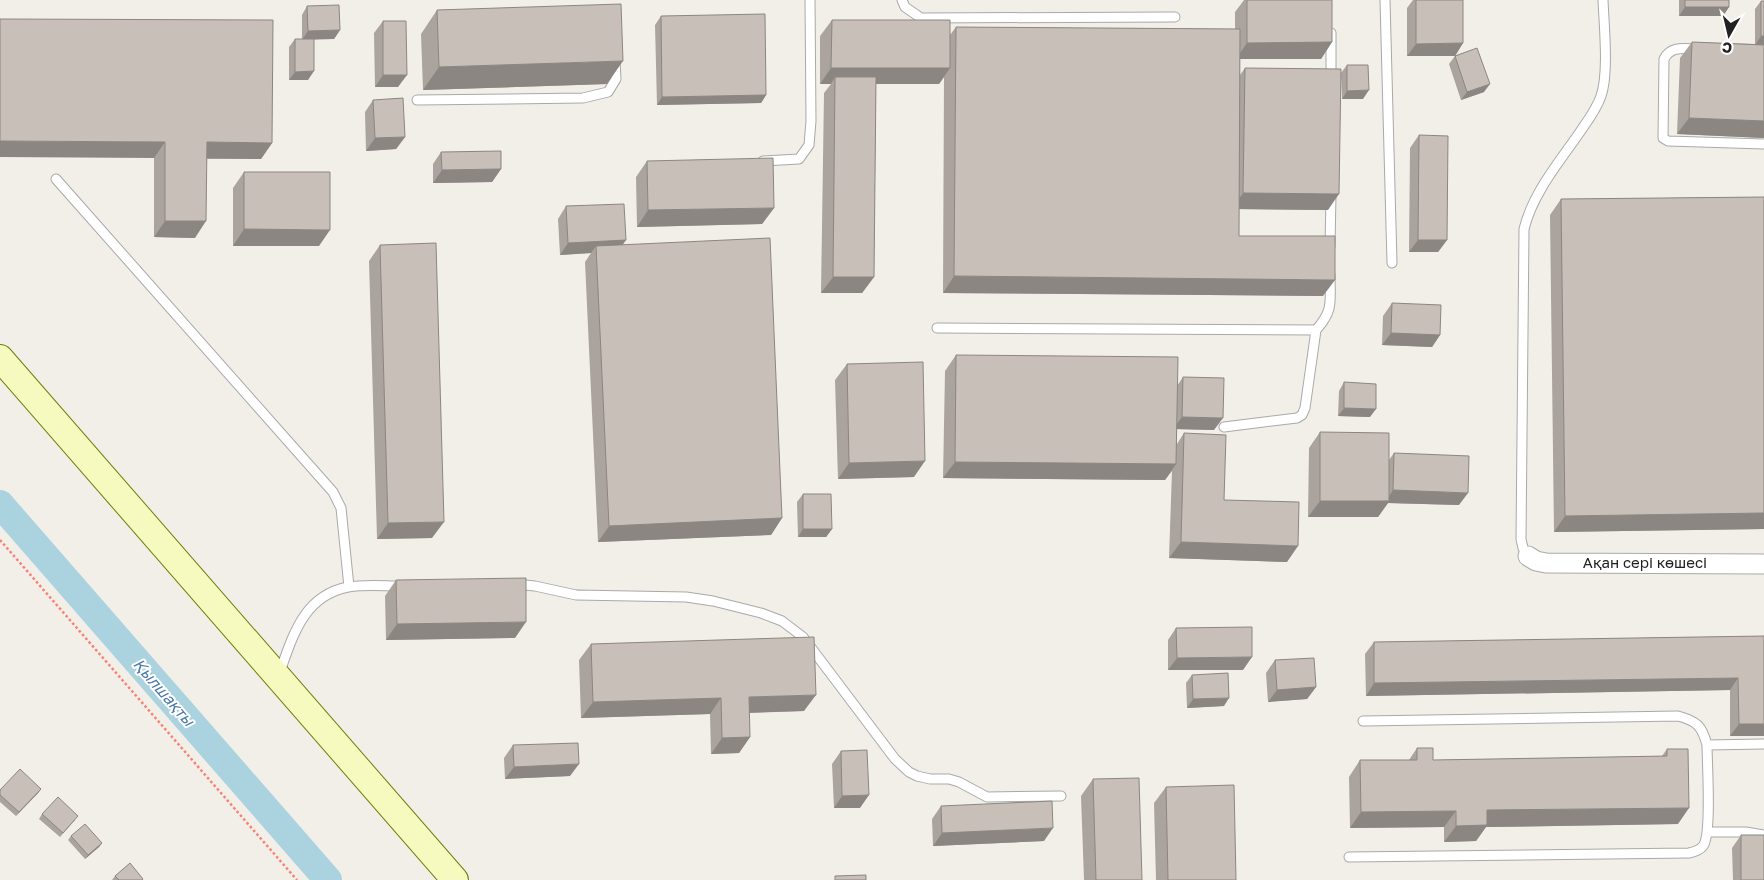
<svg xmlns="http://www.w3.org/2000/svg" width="1764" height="880" font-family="'Golos Text',sans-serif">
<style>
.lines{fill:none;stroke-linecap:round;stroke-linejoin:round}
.river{stroke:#aad3df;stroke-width:28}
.lane-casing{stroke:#a9a9a9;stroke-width:11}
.street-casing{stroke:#a9a9a9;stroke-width:21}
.secondary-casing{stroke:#707d05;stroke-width:28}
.path{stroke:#fa8072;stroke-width:2.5;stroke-dasharray:2.5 2.5;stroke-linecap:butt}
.lane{stroke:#fff;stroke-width:9}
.street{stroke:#fff;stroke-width:19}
.secondary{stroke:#f7fabf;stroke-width:26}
.wall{fill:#aba49e}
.shaded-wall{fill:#8b8681}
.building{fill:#c7bfb8;stroke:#8b8681}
.labels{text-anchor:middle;stroke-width:4;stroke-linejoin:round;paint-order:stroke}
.street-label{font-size:15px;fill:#222;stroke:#fff}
.water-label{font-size:16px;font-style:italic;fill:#4a7aab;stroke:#fff}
</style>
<rect width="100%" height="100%" fill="#f2efe9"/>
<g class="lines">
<path class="river" d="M0,504L328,880"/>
<g class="lane-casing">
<path id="lane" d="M902,0L905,7L921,18L1175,17
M1385,0L1392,263
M1699,49C1685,49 1671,45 1664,59L1663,138L1668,141L1764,144
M1331,80V33
M417,100L583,98L608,92L616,79L615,60
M763,161L799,159L809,145L811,121L810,0
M56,179L333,492L341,508L349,587
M1330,247L1331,195
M937,328L1316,330C1334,310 1330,301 1330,275
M1224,427L1297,418L1302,415L1305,408L1316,330
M1528,556L1523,548L1521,539L1524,229C1533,192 1561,160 1582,129C1589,119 1597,108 1601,96C1609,73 1604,26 1603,0
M515,584L535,586L576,595L686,597L713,601L761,613L782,621L803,637L895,759L909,772L917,776L930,779H949L959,782L987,797L1061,796
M279,674C293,636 303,596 348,587C365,584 385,586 402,586
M1707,745L1764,744
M1708,832H1746L1764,835
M1349,857L1689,853C1694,852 1700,850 1703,846C1712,835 1707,763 1707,745C1702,726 1697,721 1678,716L1363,721"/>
</g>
<g class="street-casing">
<path id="street" d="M1528,556L1536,561L1546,563L1764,564"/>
</g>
<g class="secondary-casing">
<path id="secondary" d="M0,358L455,880"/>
</g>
<path class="path" d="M0,540L297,880"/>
<use href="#lane" class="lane"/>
<use href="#street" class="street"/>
<use href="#secondary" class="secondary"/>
</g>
<path class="wall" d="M1244,0H1332V42L1321,59H1240V75L1245,68L1328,210L1239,209V236L1323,296L943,293L944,77L939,84H876L874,277L862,293H821L824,93L831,84H820V36L832,20L950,35L956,27L1235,29V12Z
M1413,0H1463V43L1455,56H1407V8Z
M1679,0H1729V7L1723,16H1679Z
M1761,1L1764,138L1677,134L1680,58L1692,42L1755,44V9Z
M307,6L340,30L334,39H314L308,80H289V47L295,39H302V15Z
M437,10L607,84L423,90L421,34Z
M661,16L766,95L761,103L657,105L655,25Z
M0,19L272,143L261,159H207L195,238L154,237V158Z
M383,21L398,87H375L374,33Z
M1455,56L1484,92L1461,100L1449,64Z
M1347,65L1363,99H1342L1341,73Z
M373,100L405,137L396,149L366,151L365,112Z
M1419,135L1447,240L1438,252H1409L1410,148Z
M441,152L501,169L492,182L433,183V164Z
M647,161L774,208L762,224L637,227L636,177Z
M244,172L319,246H233V188Z
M1764,197V529L1554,532L1550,215L1561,199Z
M566,206L626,240L623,244L782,518L771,535L598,542L585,262L591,253L560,255L558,219Z
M380,245L432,538L377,539L369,261Z
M1392,303L1440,335L1432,347L1382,345L1383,316Z
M956,355L1177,386L1183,377L1214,430L1177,429V444L1184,433L1224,500L1287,562L1169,558L1172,471L1165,480L943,478L945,371Z
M847,364L914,477L838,479L835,380Z
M1344,382L1370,417L1338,416L1339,391Z
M1320,432L1389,460L1394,453L1459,505L1388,503L1378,517H1308L1309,448Z
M803,494L832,529L826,537H798L797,502Z
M396,580L515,638L386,640L385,596Z
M1176,628L1243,670H1168V640Z
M1764,636V736H1730V690L1366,696L1365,654L1374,642Z
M591,644L804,711L749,713L750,737L739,753L711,754L710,714L581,718L579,660Z
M1275,660L1316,687L1307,699L1268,702L1266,673Z
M1192,675L1224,706L1187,708L1186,683Z
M513,745L570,776L505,779L504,758Z
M1417,748L1433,760L1662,756L1667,749L1678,824L1486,827L1476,841L1444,842V827L1350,828L1349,777L1360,760H1409Z
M841,751L860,808H834L832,764Z
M1093,779L1142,880H1084L1081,796Z
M1166,787L1236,880H1156L1154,803Z
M41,789L38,793L16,816L0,802V790Z
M941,806L1044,841L933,846L932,819Z
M42,814L75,820L60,837L39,819Z
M1741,835L1764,880H1733L1732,848Z
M71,836L102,843L99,847L85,859L68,840Z
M115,876L143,880H112Z"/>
<path class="shaded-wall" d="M1685,7H1729L1723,16H1679Z
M340,30L334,39L302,40L308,31Z
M1761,36H1764V45H1755Z
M1332,42L1321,59H1236L1247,43Z
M1463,43L1455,56H1407L1416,44Z
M623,61L607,84L423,90L439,67Z
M831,68H950L939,84H835V77L831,84H820Z
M314,71L308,80H289L295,72Z
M383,75H407L398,87H375Z
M1490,84L1484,92L1461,100L1467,92Z
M1369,90L1363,99H1342L1347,91Z
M766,95L761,103L657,105L662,97Z
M1689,118L1764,121V138L1677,134Z
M405,137L396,149L366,151L375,138Z
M0,141L165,142L154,158L0,157Z
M207,142L272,143L261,159L195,158Z
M501,169L492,182L433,183L442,170Z
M1243,193L1339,194L1328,210L1232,209Z
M774,208L762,224L637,227L648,210Z
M165,221H206L195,238L154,237Z
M244,229L330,230L319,246H233Z
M626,240L617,252L596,246L591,253L560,255L568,243Z
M1418,240H1447L1438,252H1409Z
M954,276L1335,280L1323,296L943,293Z
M833,277H874L862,293H821Z
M1391,333L1440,335L1432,347L1382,345Z
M1344,408L1376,409L1370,417L1338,416Z
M1182,417L1223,418L1214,430L1173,429Z
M925,461L914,477L838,479L849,463Z
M955,462L1176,464L1165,480L943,478Z
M1393,490L1468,493L1459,505L1388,503L1378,517H1308L1320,501H1386Z
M1764,513V529L1554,532L1565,516Z
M782,518L771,535L598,542L609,526Z
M444,522L432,538L377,539L388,523Z
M803,529H832L826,537H798Z
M1181,542L1298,546L1287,562L1169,558Z
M526,622L515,638L386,640L397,624Z
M1252,657L1243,670H1168L1177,658Z
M1738,678L1730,690L1366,696L1374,683Z
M1316,687L1307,699L1268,702L1277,690Z
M816,695L804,711L737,713L749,697Z
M721,698L710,714L581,718L593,702Z
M1229,698L1224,706L1187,708L1193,699Z
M1739,724H1764V736H1730Z
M750,737L739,753L711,754L722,738Z
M579,764L570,776L505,779L514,767Z
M41,789L38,793L16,816L19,812Z
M869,795L860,808H834L842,796Z
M1689,808L1678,824L1486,827L1476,841L1444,842L1456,826L1487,810Z
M1456,811L1444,827L1350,828L1361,812Z
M1053,828L1044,841L933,846L942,833Z
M102,843L99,847L85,859L88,855Z"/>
<path class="building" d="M1247,0H1332V42L1247,43Z
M1416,0H1463V43L1416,44Z
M1685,0H1729V7H1685Z
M1761,1H1764V36H1761Z
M621,4L623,61L439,67L437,10Z
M339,5L340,30L308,31L307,6Z
M765,14L766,95L662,97L661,16Z
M0,19L273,20L272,143L207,142L206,221H165V142L0,141Z
M832,20H950V68H831Z
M383,21H406L407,75H383Z
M956,27L1240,29L1239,236H1335V280L954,276Z
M295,39H314V71L295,72Z
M1692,42L1764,45V121L1689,118Z
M1477,48L1490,84L1467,92L1455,56Z
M1347,65H1368L1369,90L1347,91Z
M1245,68L1341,69L1339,194L1243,193Z
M835,77H876L874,277H833Z
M403,98L405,137L375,138L373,100Z
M1419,135L1448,136L1447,240H1418Z
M501,151V169L442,170L441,152Z
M773,158L774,208L648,210L647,161Z
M244,172H330V230L244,229Z
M1764,197V513L1565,516L1561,199Z
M624,204L626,240L568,243L566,206Z
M770,238L782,518L609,526L596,246Z
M436,243L444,522L388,523L380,245Z
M1392,303L1441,305L1440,335L1391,333Z
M956,355L1178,357L1176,464L955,462Z
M923,362L925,461L849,463L847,364Z
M1183,377L1224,378L1223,418L1182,417Z
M1344,382L1376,384V409L1344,408Z
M1320,432L1389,433V501H1320Z
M1184,433L1226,435L1224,500L1299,502L1298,546L1181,542Z
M1394,453L1469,456L1468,493L1393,490Z
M803,494H831L832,529H803Z
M526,578V622L397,624L396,580Z
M1252,627V657L1177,658L1176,628Z
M1764,636V724H1739L1738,678L1374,683V642Z
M814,637L816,695L749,697L750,737L722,738L721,698L593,702L591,644Z
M1314,658L1316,687L1277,690L1275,660Z
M1228,673L1229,698L1193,699L1192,675Z
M578,743L579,764L514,767L513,745Z
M1417,748H1433V760L1667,756V749H1688L1689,808L1487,810V825L1456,826V811L1361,812L1360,760H1417Z
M867,750L869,795L842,796L841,751Z
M20,769L41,789L19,812L0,795V790Z
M1139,778L1142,880H1096L1093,779Z
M1234,785L1236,880H1168L1166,787Z
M58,797L78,816L63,833L42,814Z
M1052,801L1053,828L942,833L941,806Z
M85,824L102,843L88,855L71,836Z
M1741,835H1764V880H1741Z
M130,863L143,879L142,880H119L115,876Z
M866,875V880H835V876Z"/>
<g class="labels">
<g class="street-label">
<text x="1645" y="568">Ақан сері көшесі</text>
</g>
<g class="water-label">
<text transform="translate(164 692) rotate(49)" y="6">Қылшақты</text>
</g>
</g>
<g transform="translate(1729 35) rotate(188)" stroke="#ffffff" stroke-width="4" paint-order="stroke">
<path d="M0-4L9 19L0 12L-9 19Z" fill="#222222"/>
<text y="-8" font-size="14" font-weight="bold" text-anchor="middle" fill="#222222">С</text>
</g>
</svg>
